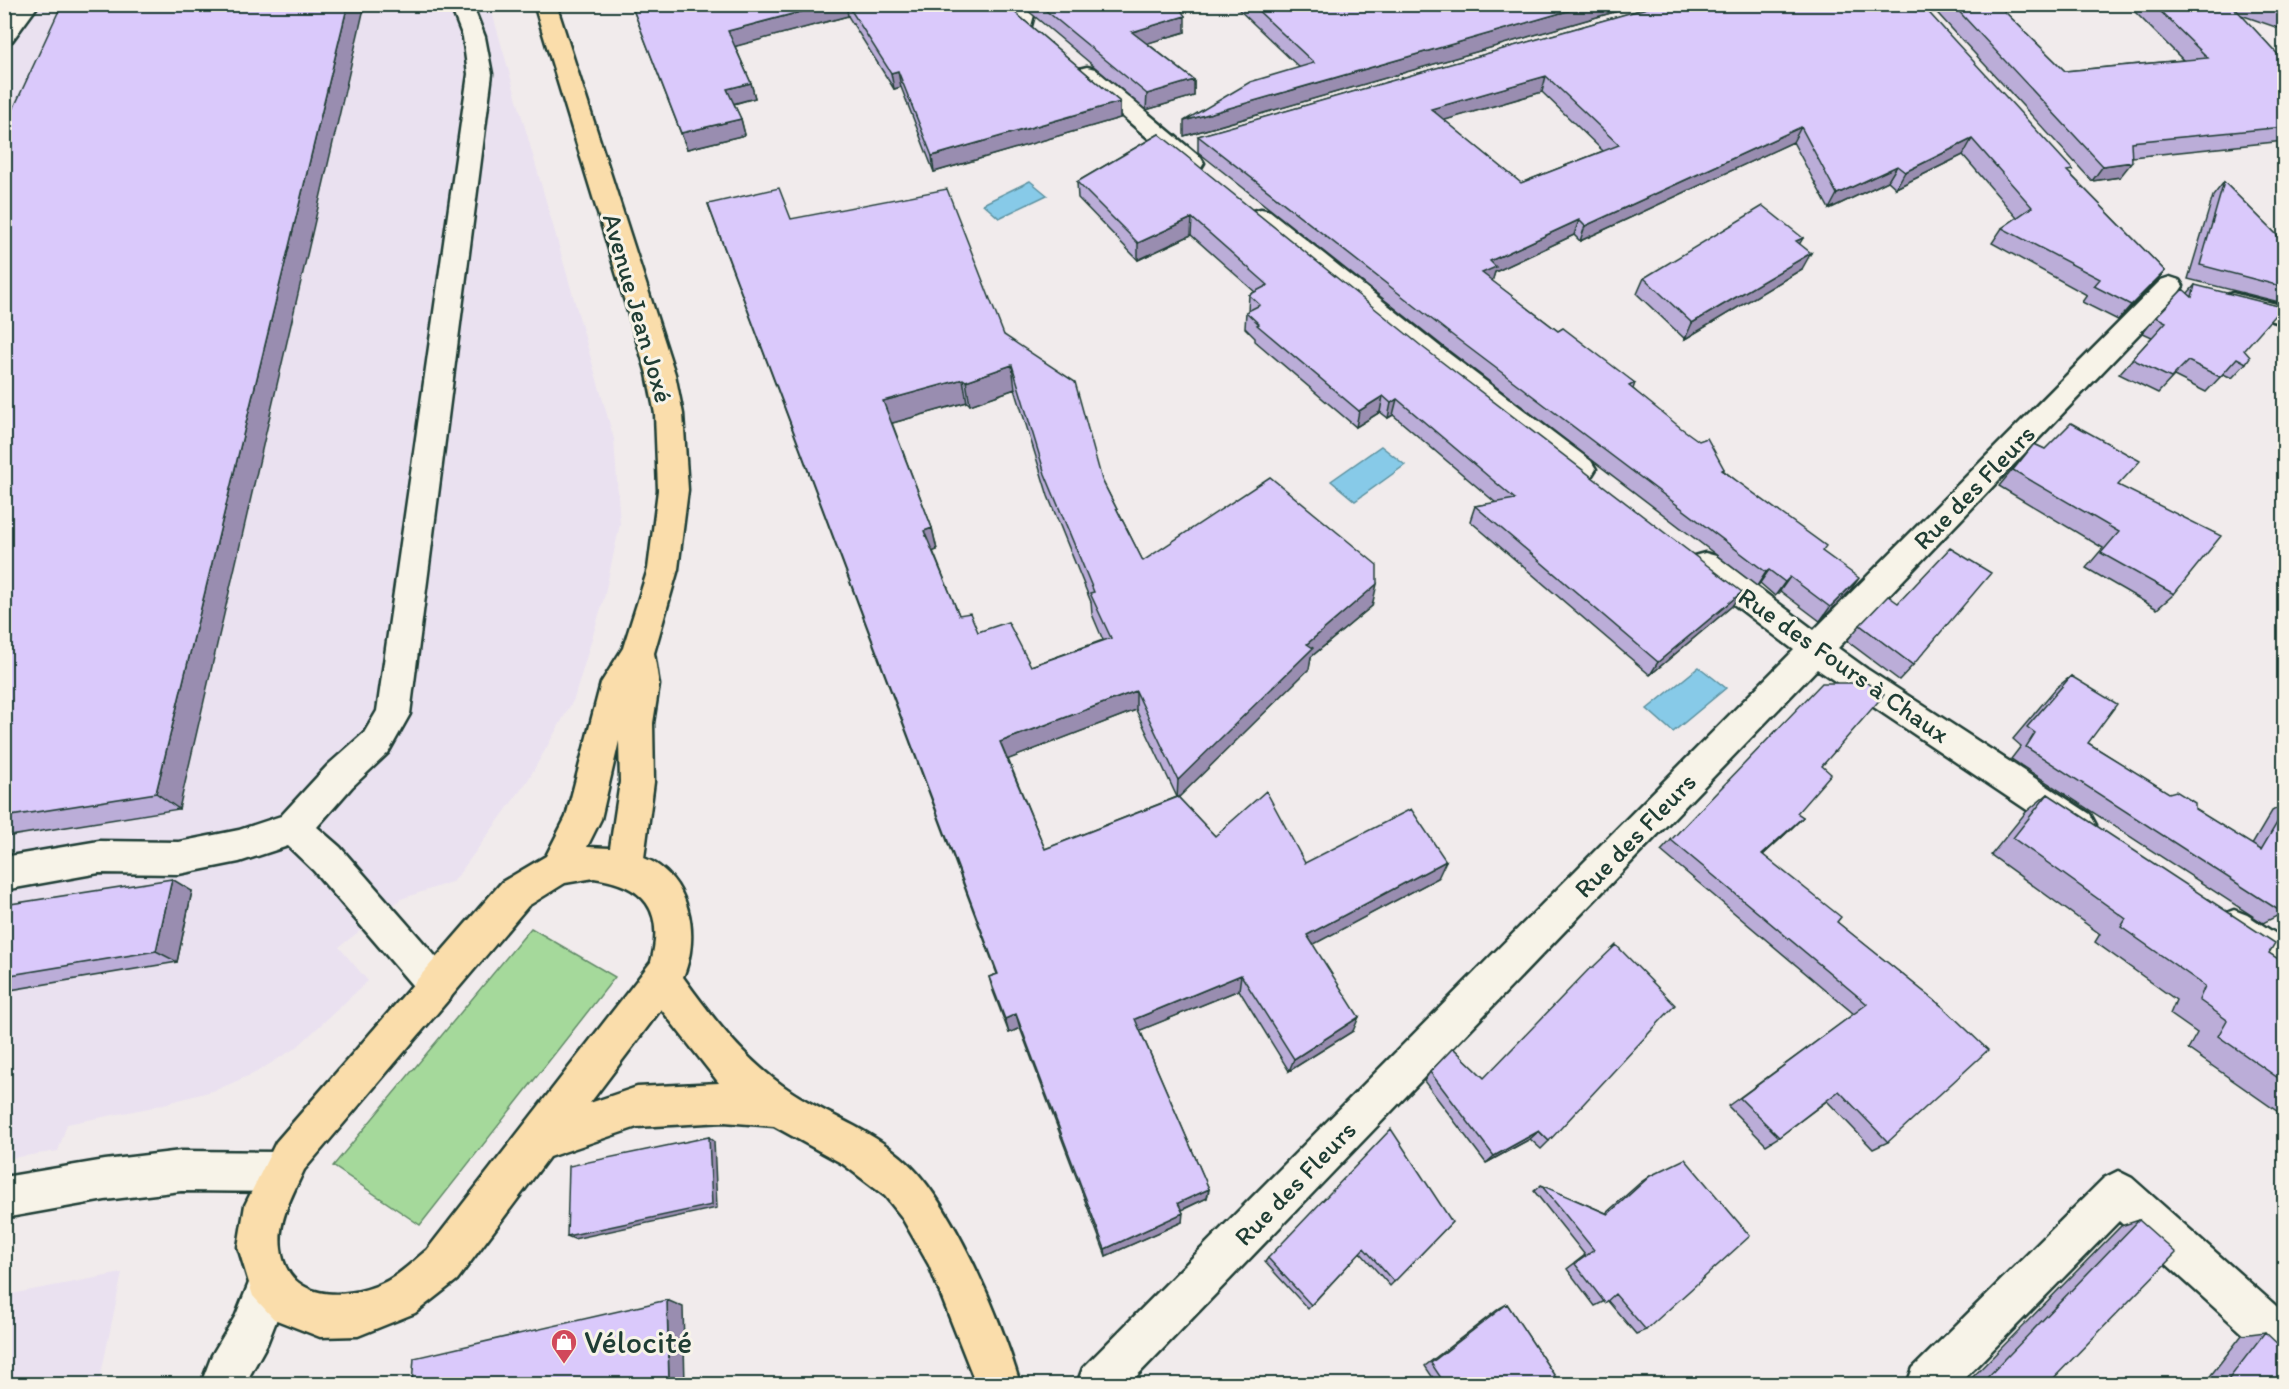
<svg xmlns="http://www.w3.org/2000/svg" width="2289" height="1389" font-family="Itim,sans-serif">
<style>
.built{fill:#eae1f0}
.green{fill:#a5d99b;stroke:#628b68;stroke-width:1.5}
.water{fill:#87cae8;stroke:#5d92a0;stroke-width:1.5}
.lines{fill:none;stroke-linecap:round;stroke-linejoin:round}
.minor-casing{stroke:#1f3d34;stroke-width:5}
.major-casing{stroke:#1f3d34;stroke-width:5}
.minor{fill:#f7f3e8;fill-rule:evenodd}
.major{fill:#faddab;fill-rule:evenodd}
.wall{fill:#bbadd8;stroke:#1f3d34;stroke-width:1.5;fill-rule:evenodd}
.shaded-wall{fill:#998db0;stroke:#1f3d34;stroke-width:1.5}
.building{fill:#dac9fb;stroke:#1f3d34;stroke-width:1.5;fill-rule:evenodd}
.labels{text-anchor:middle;stroke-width:6;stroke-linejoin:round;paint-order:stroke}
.street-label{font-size:26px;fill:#1f3d34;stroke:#f7f3e8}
.near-poi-label{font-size:32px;fill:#1f3d34;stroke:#f7f3e8;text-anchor:start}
</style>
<rect width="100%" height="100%" fill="#f1ebec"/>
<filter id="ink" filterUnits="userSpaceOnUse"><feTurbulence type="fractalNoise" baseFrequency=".0167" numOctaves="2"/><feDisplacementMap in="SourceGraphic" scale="12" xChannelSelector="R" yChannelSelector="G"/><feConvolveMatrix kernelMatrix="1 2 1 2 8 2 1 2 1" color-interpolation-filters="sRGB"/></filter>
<g filter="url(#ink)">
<path class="built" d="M5,5H490L614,439L620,524L604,598L574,699L528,780L454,881L401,899L339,947L368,981L297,1047L255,1073L216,1090L149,1108L67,1124L58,1151L5,1159Z
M122,1273L99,1384H5V1295Z"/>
<path class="green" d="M531,928L615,977L420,1225L333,1166Z"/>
<path class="water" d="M1030,181L1047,195L999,218L983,204Z
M1381,446L1405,465L1355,501L1331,481Z
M1699,667L1726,688L1673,732L1647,709Z"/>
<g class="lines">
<g class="minor-casing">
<path id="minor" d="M16,4H39L12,41L4,43V20Z
M450,4H472L485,37L492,74L410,714L388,753L352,787L317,827L340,847L450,973L456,986L450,999L437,1004L424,999L314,871L288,846L239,862L179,874L99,873L4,890V857L99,841L179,842L239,830L281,816L328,765L364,733L377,711L468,74L463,37Z
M1015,4H1037L1031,26H1015L1012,21Z
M1087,67L1095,69L1201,158L1204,163L1201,168L1192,171L1183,168L1079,79L1075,74L1079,69Z
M1261,209L1270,211L1443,349L1591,461L1596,469L1591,477L1581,480L1571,477L1423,363L1252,223L1248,217L1252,211Z
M2170,277L2179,280L2183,286L2179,292L1838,648L1867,669L2090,814L2096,825L2090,836L2078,841L2066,836L1817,669L1129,1384H1077L1083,1368L1794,650L1694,574L1690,565L1694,556L1705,553L1716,556L1814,630L2161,280Z
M2232,293L2284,306V324L2223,308L2219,302L2223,296Z
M2234,910L2247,915L2284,939V978C2264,971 2224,947 2216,927L2221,915Z
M181,1151L279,1152L293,1158L299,1172L293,1186L279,1192L181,1191L105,1200L4,1218V1177L105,1160Z
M2118,1171L2132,1178L2284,1313V1364L2269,1357L2119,1221L1959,1384H1907L1913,1368L2104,1178Z
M270,1262L285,1268L291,1283L267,1344L245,1384H201L212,1355L236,1315L255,1268Z"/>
</g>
<g class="major-casing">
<path id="major" d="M534,4H556L675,374L683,414L688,490L678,569L654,653L659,685L653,723L654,782L644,858C690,876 701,935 683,977C714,1020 747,1063 792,1092C827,1115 869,1129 901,1157C952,1199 1002,1321 1020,1384H976L929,1265L901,1216L885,1196L843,1164L774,1126L724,1122L637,1127L549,1157L457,1280L415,1313L358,1336L320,1337L274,1319L253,1296L238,1247L245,1205L276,1142L502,882L546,856L566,817L601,683L623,648L648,569L658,490L655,414L647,374ZM619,741L620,782L610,848L587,847L601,819ZM594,878C645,885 665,911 651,962L427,1250C413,1261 399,1276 383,1283C345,1301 287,1301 281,1249C277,1221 293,1194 304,1170L528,906L565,883ZM661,1009L719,1083L637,1087L590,1103Z"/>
</g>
<use href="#minor" class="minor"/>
<use href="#major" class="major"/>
</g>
<path class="wall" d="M631,4H1005L1120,102V118L934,172L901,87L894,89L848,16L735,46L751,83L755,98L734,104L741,119L745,135L687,149Z
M1020,4H1177L1185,32L1147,43L1194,80V96L1146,110Z
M1233,4H1642L1184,136L1300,68Z
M1661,4L2070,174L2165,271L2152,286L2118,320L2082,302L2087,295L1992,243L2002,228L2017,218L1963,155L1896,188L1888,181L1829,209L1793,142L1580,241L1574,235L1495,272L1492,281L1558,331L1635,383L1633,389L1724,469L1723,470L1822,551L1849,592L1820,621L1780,591L1775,596L1760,583L1757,586L1444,347L1198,152V136ZM1542,92L1603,151L1521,183L1444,120Z
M1929,4H2057L2002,9L2065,71L2183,60L2127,4H2284V30L2241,15L2284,61V141L2132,157L2120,177L2092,181Z
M4,129L179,809L4,837Z
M1159,134L1732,606L1650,675L1470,521L1475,506L1496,503L1393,415L1388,418L1380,412L1356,427L1255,341V338L1245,328L1246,312L1248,311L1249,295L1255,292L1191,235L1138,260L1078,198L1077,182Z
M2224,182L2284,242V302L2283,303L2188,279L2213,196Z
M708,204L791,219L1004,335L1102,480L1143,561L1372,606L1311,657L1309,669L1178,797L1215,836L1305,863L1438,878L1313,944L1353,1031L1289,1071L1239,990L1140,1030L1209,1189L1207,1198L1182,1210V1222L1106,1256L1020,1028L1009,1033L993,991L989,977L997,974L717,229ZM1015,389L1048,496L1091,602L1092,614L1103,640L1031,666L978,632L959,615L933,551L937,550L932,528L892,423L967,402L970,405ZM1136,710L1177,797L1045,849L1008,759Z
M1799,244L1802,269L1685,339L1637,294L1644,278Z
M2195,285L2244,350L2246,363L2232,378L2223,374L2206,392L2174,376L2158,393L2119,374L2152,337L2143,333L2156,317L2188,293Z
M2034,444L2118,485L2174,594L2157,609L2086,568L2103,548L1999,486Z
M1860,625L1913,665L1899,680L1847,641Z
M2071,676L2088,743L2252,845L2272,811L2284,804V910L2283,913L2263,923L2011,759L2021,746L2013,739L2056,688Z
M1822,766L1797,813L1803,817L1763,855L1837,922L1944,1008L1888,1142L1873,1149L1827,1101L1779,1137L1766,1145L1728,1106L1854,1014L1661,851L1671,840Z
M2048,794L2269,953L2284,963V1116L2188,1049L2197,1033L2170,1014L2176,1000L2095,942L2100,934L1991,855L2026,812Z
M192,891L177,962L4,991V905Z
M1453,1048L1549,1141L1541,1149L1530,1139L1486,1163L1424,1081L1430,1072Z
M1650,1176L1646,1330L1636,1334L1607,1300L1595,1306L1567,1269L1585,1255L1534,1191L1541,1185L1606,1213L1641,1182Z
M2139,1220L2048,1384H1966L2121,1226Z
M1452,1222L1390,1286L1360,1252L1308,1309L1265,1262L1268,1258Z
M1507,1304L1560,1384H1437L1425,1366L1500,1308Z
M2265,1332L2284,1384H2204L2242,1335Z"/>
<path class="shaded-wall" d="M348,4H365L179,809L156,793Z
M830,4H846L848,16L733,47L728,31Z
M1592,4H1642L1184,136V121Z
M1185,16V32L1132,48V32Z
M898,71L901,87L894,89L891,73Z
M1546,76L1542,92L1428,125L1431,109Z
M1194,80V96L1146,110L1147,94Z
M751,83L755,98L732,104L727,89Z
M1120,102V118L934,172L932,156Z
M741,119L745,135L687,149L681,133Z
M1801,127L1793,142L1580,241L1585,226Z
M1972,139L1963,155L1896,188L1905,172Z
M2132,162L2120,177L2092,181L2103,166Z
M1897,166L1888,181L1829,209L1837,194Z
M1192,218L1191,235L1138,260V243Z
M1579,220L1574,235L1495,272L1492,282L1482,273L1490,261Z
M1803,238L1794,254L1796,241Z
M1811,253L1802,269L1685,339L1692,323Z
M2165,271L2152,286L2118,320L2131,305Z
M1012,365L1015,389L970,405L966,381Z
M963,379L967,402L889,424L883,401Z
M1383,396L1380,412L1356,427L1359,411Z
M1397,399L1393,415L1388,418L1391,403Z
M932,528L937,550L929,553L924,531Z
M1769,570L1760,583L1757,586L1766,572Z
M1790,577L1780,591L1775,596L1785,582Z
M1859,578L1849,592L1820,621L1830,607Z
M1377,584L1372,606L1311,657L1309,669L1177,799L1178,780L1307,644Z
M1742,592L1732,606L1650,675L1658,662Z
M1136,691V710L1004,761L1000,742Z
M1803,817L1791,829L1751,866L1762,854Z
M1446,861L1438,878L1303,950L1307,935Z
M172,879L192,891L177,962L156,951Z
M1241,975L1239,990L1136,1032L1135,1019Z
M1016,1014L1020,1028L1009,1033L1005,1019Z
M1359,1017L1353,1031L1289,1071L1294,1059Z
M1539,1131L1530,1139L1486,1163L1494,1156Z
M709,1137L714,1141L717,1208L574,1239L567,1236Z
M1209,1189L1207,1198L1177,1212L1178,1203Z
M1183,1213L1182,1222L1106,1256L1105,1249Z
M667,1300L683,1307L685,1384H669Z"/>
<path class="building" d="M65,4H348L156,793L4,817V129L61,6Z
M631,4H830L728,31L751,83L727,89L741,119L681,133Z
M847,4H1005L1120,102L932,156L898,71L891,73Z
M1038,4H1177L1185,16L1132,32L1194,80L1147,94Z
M1251,4H1592L1184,121L1250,82L1314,63Z
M1661,4H1921L2073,170L2067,171L2165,271L2131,305L2094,286L2100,279L2002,228L2032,207L1972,139L1905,172L1897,166L1837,194L1801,127L1585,226L1579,220L1490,261L1496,267L1482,273L1558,331L1563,328L1635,383L1629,386L1681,428L1699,441L1707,438L1724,469L1722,470L1826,546L1822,551L1859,578L1830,607L1790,577L1785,582L1769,570L1766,572L1448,332L1198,136ZM1546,76L1619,145L1521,183L1431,109Z
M1952,4H1997L2065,71L2208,58L2153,4H2231L2284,61V127L2131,142L2132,162L2103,166Z
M2268,4H2284V10Z
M1159,134L1425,349L1742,592L1658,662L1475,506L1515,499L1397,399L1391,403L1383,396L1359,411L1257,325L1259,324L1246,312L1260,305L1249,295L1268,285L1192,218L1138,243L1077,182Z
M2224,182L2284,242V287L2200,265Z
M779,188L791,219L947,189L1004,335L1075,382L1102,480L1143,561L1270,477L1377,565V584L1307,644L1313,648L1178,780L1136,691L1000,742L1045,849L1178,797L1215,836L1266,791L1305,863L1411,809L1446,861L1307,935L1359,1017L1294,1059L1241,975L1135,1019L1209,1189L1178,1203L1183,1213L1105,1249L1016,1014L1005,1019L989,977L998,974L708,204ZM1012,365L1045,474L1094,592L1090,593L1111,638L1031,666L1008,622L978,632L970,613L959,615L924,531L932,528L883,401L963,379L966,381Z
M1763,206L1803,238L1796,241L1811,253L1692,323L1644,278Z
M2195,285L2282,307L2244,350L2250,357L2246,363L2237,358L2220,377L2188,361L2171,378L2132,359L2166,322L2156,317L2183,289L2192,297Z
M2071,423L2140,461L2118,485L2221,536L2174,594L2101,553L2119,532L2013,470L2034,444L2045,449Z
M1950,548L1991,573L1913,665L1860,625L1888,596L1898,603Z
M2071,676L2117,704L2088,743L2169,793L2176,791L2195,803V809L2261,850L2284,811V910L2283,913L2026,747L2035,733L2027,727Z
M1822,683H1867L1884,695L1822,766L1831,774L1797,813L1803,817L1762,854L1841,917L1837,922L1944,1008L1988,1050L1888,1142L1839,1091L1779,1137L1740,1098L1867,1004L1671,840Z
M2048,794L2275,943L2269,953L2284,963V1082L2218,1036L2227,1020L2199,1000L2205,986L2121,927L2126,919L2013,838Z
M172,879L156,951L4,976V905Z
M1616,945L1675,1005L1549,1141L1539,1131L1494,1156L1430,1072L1453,1048L1484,1078L1591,967L1592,968Z
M1391,1129L1452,1222L1394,1282L1364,1248L1311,1305L1268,1258Z
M709,1137L712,1205L567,1236L569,1166Z
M1685,1159L1750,1236L1646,1330L1615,1294L1605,1303L1575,1264L1594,1250L1541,1185L1608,1214L1650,1176Z
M2139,1220L2176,1253L2048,1384H1981Z
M667,1300L669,1384H412L414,1358Z
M1507,1304L1560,1384H1445L1431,1363Z
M2265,1332L2284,1350V1384H2225Z"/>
</g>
<defs>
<g id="shop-pin" transform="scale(1.35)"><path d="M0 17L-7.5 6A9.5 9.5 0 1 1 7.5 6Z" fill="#d1495b" stroke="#f7f3e8"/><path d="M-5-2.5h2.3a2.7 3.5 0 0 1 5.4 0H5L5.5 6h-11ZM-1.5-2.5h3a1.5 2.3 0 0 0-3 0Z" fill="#fff"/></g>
</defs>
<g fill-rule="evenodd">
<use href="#shop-pin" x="564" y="1342"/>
</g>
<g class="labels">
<g class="street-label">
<text transform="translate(638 308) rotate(74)" y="9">Avenue Jean Joxé</text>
<text transform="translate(1974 487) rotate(-46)" y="9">Rue des Fleurs</text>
<text transform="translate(1844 665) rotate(35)" y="9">Rue des Fours à Chaux</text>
<text transform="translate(1635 835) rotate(-46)" y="9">Rue des Fleurs</text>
<text transform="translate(1295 1183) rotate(-46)" y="9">Rue des Fleurs</text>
</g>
<g class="near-poi-label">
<text x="584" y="1353">Vélocité</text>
</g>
</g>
<rect width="2289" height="1389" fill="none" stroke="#f7f3e8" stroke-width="24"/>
<rect x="12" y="12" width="2265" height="1365" fill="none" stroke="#1f3d34" stroke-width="2" filter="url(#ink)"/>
</svg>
